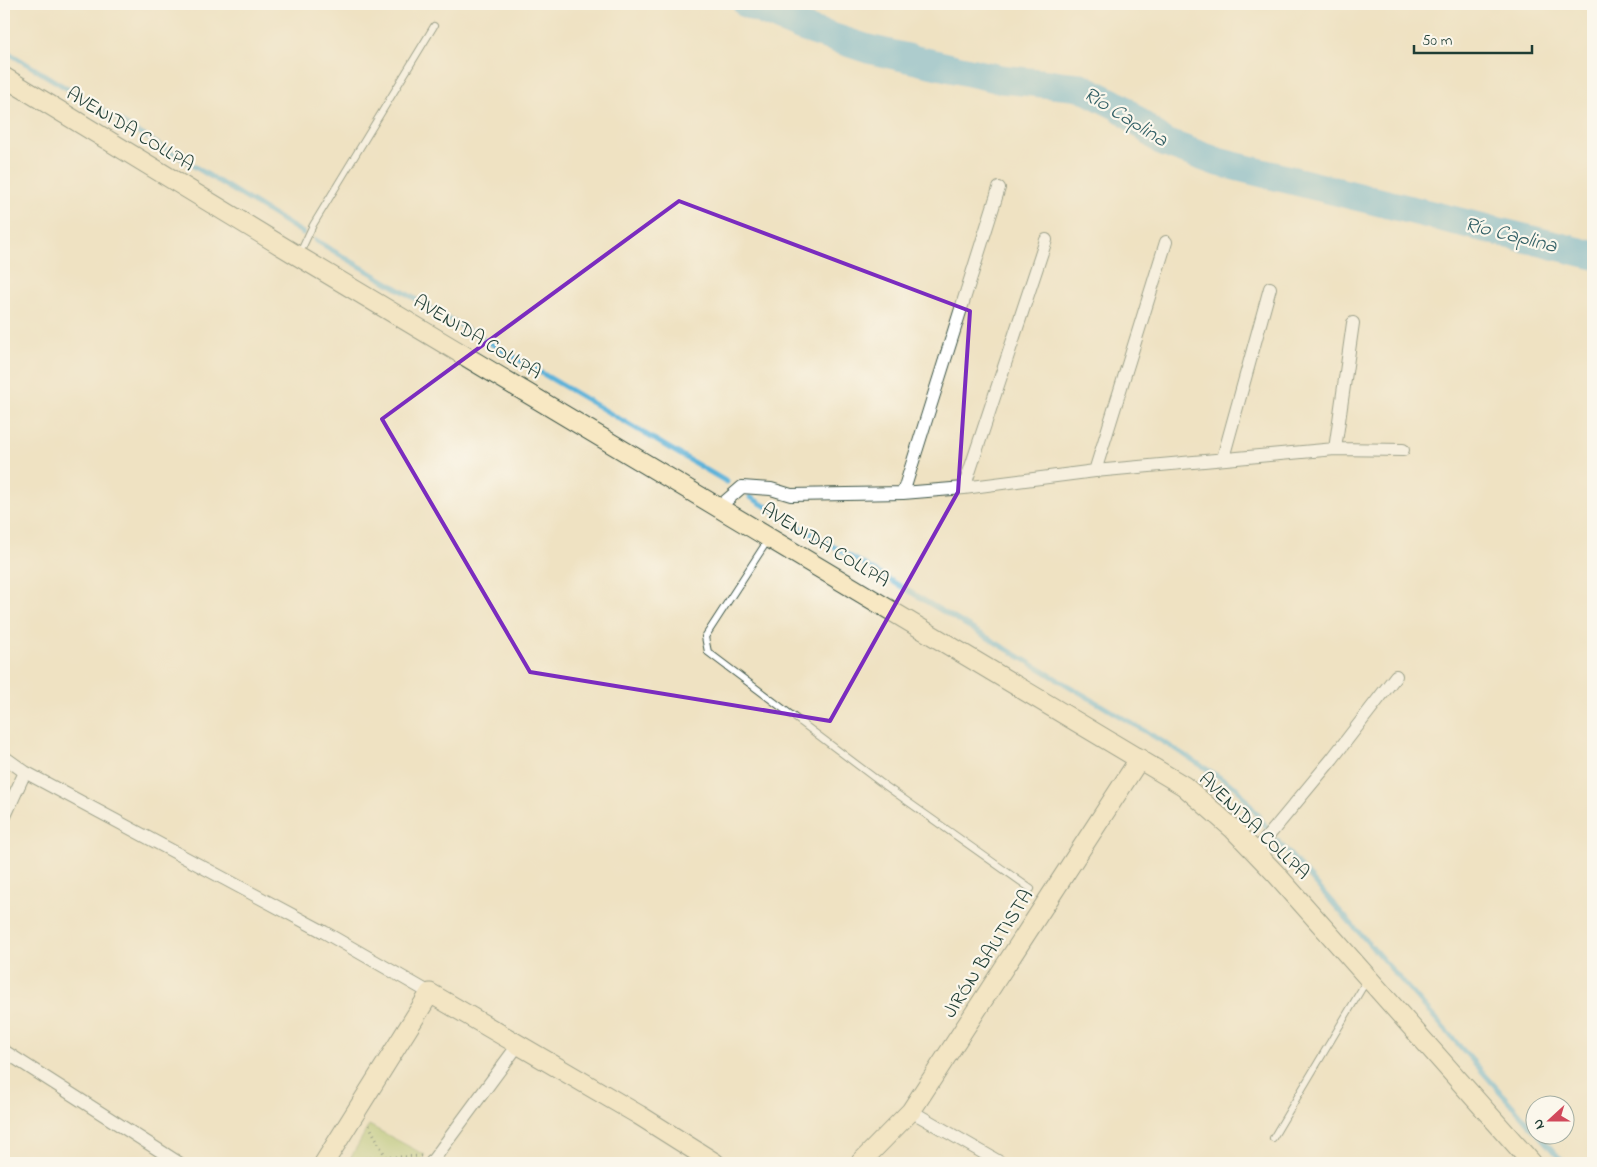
<svg xmlns="http://www.w3.org/2000/svg" width="1597" height="1167" font-family="'Indie Flower',sans-serif">
<style>
.green{fill:#a5c067;stroke:#627e4e}
.lines{fill:none;stroke-linecap:round;stroke-linejoin:round}
.stream{stroke:#5db2d9;stroke-width:5}
.river{stroke:#5db2d9;stroke-width:29}
.lane-casing{stroke:#3e5649;stroke-width:8}
.street-casing{stroke:#3e5649;stroke-width:14}
.secondary-casing{stroke:#3e5649;stroke-width:21}
.path{stroke:#3e5649;stroke-width:3;stroke-dasharray:1 4;stroke-linecap:butt}
.lane{stroke:#fff;stroke-width:6}
.street{stroke:#fff;stroke-width:12}
.secondary{stroke:#f8e8c3;stroke-width:19}
.marked{fill:none;stroke:#7b2cbf;stroke-width:4;stroke-linejoin:round}
.labels{text-anchor:middle;stroke-width:4.5;stroke-linejoin:round;paint-order:stroke}
.street-label{font-size:20px;fill:#1f3d34;stroke:#fbf7ec}
.water-label{font-size:21px;font-style:italic;fill:#326066;stroke:#fbf7ec}
</style>
<rect width="100%" height="100%" fill="#fbf7ec"/>
<filter id="ink" filterUnits="userSpaceOnUse"><feTurbulence type="fractalNoise" baseFrequency=".02" numOctaves="2"/><feDisplacementMap in="SourceGraphic" scale="10" xChannelSelector="R" yChannelSelector="G"/><feConvolveMatrix kernelMatrix="1 2 1 2 8 2 1 2 1" color-interpolation-filters="sRGB"/></filter>
<filter id="wash" filterUnits="userSpaceOnUse"><feTurbulence type="fractalNoise" baseFrequency=".0096" numOctaves="4" result="noise"/><feDisplacementMap in="SourceGraphic" scale="20" xChannelSelector="R" yChannelSelector="G"/><feGaussianBlur stdDeviation="1.12" result="paint"/><feColorMatrix in="noise" values="0 0 0 0 0 0 0 0 0 0 0 0 0 0 0 0 0 1.4 0 .05"/><feComposite in="paint" operator="in"/></filter>
<g filter="url(#wash)">
<rect width="100%" height="100%" fill="#efe2c2"/>
<path class="green" d="M369,1125L425,1155L419,1163H357L350,1159Z"/>
<g class="lines">
<path class="stream" d="M4,50L303,233
M315,240L727,482
M750,497L1170,746L1237,788L1269,830
M1277,840L1534,1130
M1538,1134L1564,1163"/>
<path class="river" d="M747,4L801,27L868,49L1000,79L1081,87L1120,107L1163,142L1218,162L1593,255"/>
</g>
</g>
<g filter="url(#ink)">
<g class="lines">
<g class="lane-casing">
<path id="lane" d="M299,255L313,225L434,26
M768,540L705,637L708,652L880,782L1031,889
M1273,1138L1367,980"/>
</g>
<g class="street-casing">
<path id="street" d="M1335,449L1353,323
M1223,458L1270,288
M1095,471L1166,242
M964,488L1046,240
M903,493L999,188
M720,506L742,487L771,489L791,495L903,493L964,488L1095,471L1335,449L1403,450
M4,757L25,772L324,932L430,993
M4,818L25,772
M1255,852L1332,759L1396,676
M4,1051L179,1163
M911,1111L1001,1163
M431,1163L518,1045"/>
</g>
<g class="secondary-casing">
<path id="secondary" d="M4,77L298,256L1184,786L1232,828L1276,874L1532,1163
M324,1163L430,993L639,1115L715,1163
M860,1163L911,1111L1140,758"/>
</g>
<path class="path" d="M369,1125L389,1163
M350,1159L421,1156"/>
<use href="#lane" class="lane"/>
<use href="#street" class="street"/>
<use href="#secondary" class="secondary"/>
</g>
</g>
<path d="M0 0H1597V1167H0ZM679,201L970,311L958,492L830,721L530,672L382,419Z" fill="#efe2c2" fill-opacity=".55" fill-rule="evenodd"/>
<path class="marked" d="M679,201L970,311L958,492L830,721L530,672L382,419Z"/>
<g class="labels">
<g class="street-label">
<text transform="translate(131 128) rotate(31)" y="7">AVENIDA COLLPA</text>
<text transform="translate(478 336) rotate(31)" y="7">AVENIDA COLLPA</text>
<text transform="translate(826 544) rotate(31)" y="7">AVENIDA COLLPA</text>
<text transform="translate(1255 825) rotate(44)" y="7">AVENIDA COLLPA</text>
<text transform="translate(987 953) rotate(-57)" y="7">JIRÓN BAUTISTA</text>
</g>
<g class="water-label">
<text transform="translate(1126 116) rotate(32)" y="7">Río Caplina</text>
<text transform="translate(1511 234) rotate(14)" y="7">Río Caplina</text>
</g>
</g>
<rect width="1597" height="1167" fill="none" stroke="#fbf7ec" stroke-width="20"/>
<g transform="translate(1550 1120) rotate(249)"><circle r="24" fill="#fbf7ec" stroke="#a3ada2"/>
<path d="M0-4L9 19L0 12L-9 19Z" fill="#d1495b"/>
<text y="-8" font-size="14" font-weight="bold" text-anchor="middle" fill="#1f3d34">N</text>
</g>
<path d="M1414 45v8h118v-8" fill="none" stroke="#1f3d34" stroke-width="2.5"/>
<text x="1422" y="45" font-size="15" fill="#1f3d34" stroke="#fbf7ec" stroke-width="4" paint-order="stroke">50 m</text>
</svg>
